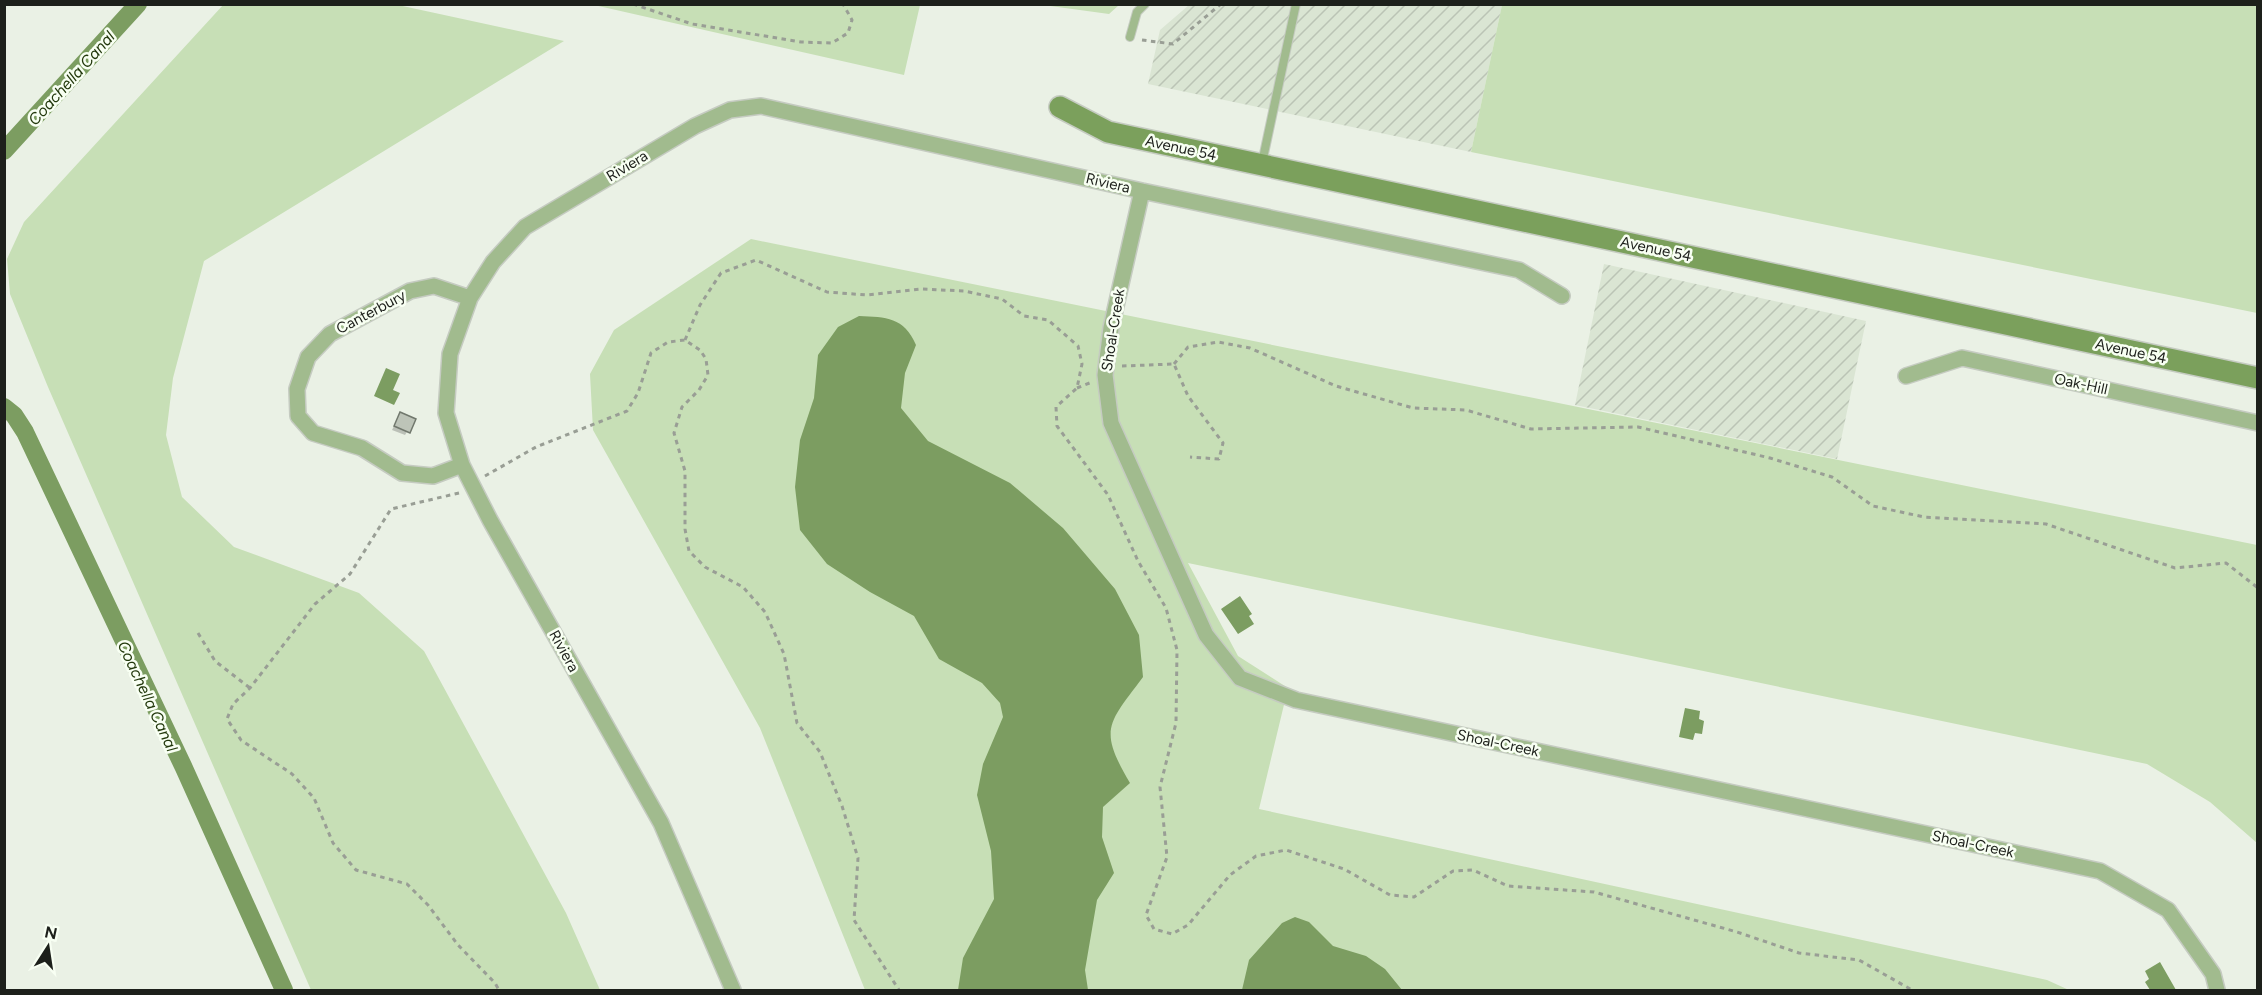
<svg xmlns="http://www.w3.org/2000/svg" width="2262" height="995" font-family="Figtree,sans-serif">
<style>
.industrial{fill:url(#industrial-furrows)}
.green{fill:#c7dfb6}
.water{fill:#7c9d61}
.shadow{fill:#0003}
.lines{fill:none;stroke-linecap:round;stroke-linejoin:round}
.canal{stroke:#7c9d61;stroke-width:18}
.building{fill:#bdc4b8;stroke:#71786d;stroke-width:1.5}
.lane-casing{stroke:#c5cbc1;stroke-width:10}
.street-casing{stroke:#c5cbc1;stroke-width:18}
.secondary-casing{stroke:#c5cbc1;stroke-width:24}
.path{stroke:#999e95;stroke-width:3;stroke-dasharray:4.5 4.5;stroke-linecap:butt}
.lane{stroke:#a1bb8e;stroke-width:8}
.street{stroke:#a1bb8e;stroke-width:15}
.secondary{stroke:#7ba05c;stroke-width:21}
.labels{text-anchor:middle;stroke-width:5;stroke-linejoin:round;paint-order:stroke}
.street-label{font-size:15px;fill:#1d201b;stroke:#f8fff3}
.water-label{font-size:16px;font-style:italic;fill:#22380c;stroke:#f8fff3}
</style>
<defs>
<pattern id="industrial-furrows" width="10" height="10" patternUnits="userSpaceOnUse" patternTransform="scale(1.5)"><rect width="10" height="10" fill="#dae5d3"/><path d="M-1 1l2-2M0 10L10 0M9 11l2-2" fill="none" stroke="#bbc4b5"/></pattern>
</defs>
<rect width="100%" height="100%" fill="#eaf1e5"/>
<path class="industrial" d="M1189,5H1502L1471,152L1148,84L1160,30Z
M1604,264L1866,321L1837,459L1575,405Z"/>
<path class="green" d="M224,4L398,5L564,41L204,261L173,378L166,435L182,497L234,547L359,593L424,651L566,913L600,990H311L48,387L10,294L7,259L24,222Z
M594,5H920L904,75Z
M1043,5L1119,4V5L1109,14Z
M1502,5H2257V313L1471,152Z
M751,239L2257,545V843L2210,802L2147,764L1188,563L1238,656L1288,688L1259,809L2047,980L2069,990H865L760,728L593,430L590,374L614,330Z"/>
<path class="water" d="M859,316C886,317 904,317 916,345L905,373L901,408L928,441L1010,483L1063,528L1115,589L1139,635L1143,677C1108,724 1098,729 1130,783L1103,807L1102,837L1114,873L1097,900L1085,970L1088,990H958L963,958L994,899L991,851L977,795L983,764L1003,717L1000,703L982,683L939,659L914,616L870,592L827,564L800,530L795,487L800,440L814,398L818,355L838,327Z
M386,368L400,374L393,390L400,393L394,405L374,396Z
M1240,596L1252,614L1249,616L1254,624L1238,634L1221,609Z
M1685,708L1700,711L1699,719L1704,721L1702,734L1695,733L1693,740L1679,737Z
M1295,917L1309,922L1333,946L1366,956L1385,969L1402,990H1242L1249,960L1282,923Z
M2160,962L2176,990H2150L2145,982L2149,979L2145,971Z"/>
<path class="shadow" d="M400,414L414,420L405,435L392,430Z"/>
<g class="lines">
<path class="canal" d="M4,151L138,4
M4,407L14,415L25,432L184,768L284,990"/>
</g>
<path class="building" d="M400,412L416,419L410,433L394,426Z"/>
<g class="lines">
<g class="lane-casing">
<path id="lane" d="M1130,37L1137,12L1145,4
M1262,163L1296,4"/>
</g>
<g class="street-casing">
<path id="street" d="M1142,191L1111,328L1105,375L1111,423L1206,635L1240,678L1296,700L2100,871L2168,910L2213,974L2217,990
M1906,376L1962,358L2258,423
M462,465L433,476L402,473L362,448L313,433L298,416L297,389L308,357L330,334L410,291L434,286L470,298
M733,990L661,823L490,520L462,465L446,413L450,354L470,298L493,262L525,227L695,126L730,110L761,106L1142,191L1519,270L1562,296"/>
</g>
<g class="secondary-casing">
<path id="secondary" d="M1060,107L1108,132L2258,378"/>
</g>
<path class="path" d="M633,4L692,24L801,42L832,43L848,33L852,20L843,4
M1142,40L1173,44L1221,4
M685,340L700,305L721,273L756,260L827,292L867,295L921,289L964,291L1002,299L1024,316L1048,320L1078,346L1082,364L1077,388L1056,407L1057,426L1108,495L1138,561L1166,608L1177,650L1176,723L1160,787L1167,857L1146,915L1154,929L1172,934L1188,925L1230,875L1256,856L1286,850L1344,869L1390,895L1414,897L1453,871L1473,870L1508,886L1594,892L1737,932L1799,953L1859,960L1912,990
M1174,364L1188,347L1218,342L1250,348L1336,386L1413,408L1466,410L1531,429L1638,427L1770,458L1832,477L1873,506L1924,517L2046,524L2175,568L2226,563L2258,588
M1122,366L1174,364L1188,396L1223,443L1219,459L1190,457
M1077,388L1092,382
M485,476L536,447L627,411L638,393L651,353L668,342L685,340L700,350L706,359L708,375L699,390L682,407L674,433L685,471V529L689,551L705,567L743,587L765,612L784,654L797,723L820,752L842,806L858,858L854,920L899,990
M459,493L391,509L350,574L315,604L250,688L233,704L227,719L241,740L292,774L314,798L333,843L356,870L407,884L428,905L458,945L495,983L499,990
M198,633L215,661L250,688"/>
<use href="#lane" class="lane"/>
<use href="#street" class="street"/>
<use href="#secondary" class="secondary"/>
</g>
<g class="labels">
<g class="street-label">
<text transform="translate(1181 148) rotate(12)" y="5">Avenue 54</text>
<text transform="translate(627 166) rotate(-31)" y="5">Riviera</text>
<text transform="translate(1108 183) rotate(13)" y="5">Riviera</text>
<text transform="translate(1656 249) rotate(12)" y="5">Avenue 54</text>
<text transform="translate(371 312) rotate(-28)" y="5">Canterbury</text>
<text transform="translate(1113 330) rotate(-81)" y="5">Shoal-Creek</text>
<text transform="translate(2131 351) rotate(12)" y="5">Avenue 54</text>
<text transform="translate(2081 384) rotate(12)" y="5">Oak-Hill</text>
<text transform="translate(564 651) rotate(61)" y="5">Riviera</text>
<text transform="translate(1498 743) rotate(12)" y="5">Shoal-Creek</text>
<text transform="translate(1973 844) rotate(12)" y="5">Shoal-Creek</text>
</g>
<g class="water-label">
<text transform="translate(71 78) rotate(-48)" y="6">Coachella Canal</text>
<text transform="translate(148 696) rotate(65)" y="6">Coachella Canal</text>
</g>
</g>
<rect width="2262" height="995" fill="none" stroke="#1d201b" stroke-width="12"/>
<g transform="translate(48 947) rotate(12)" stroke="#f8fff3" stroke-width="4.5" paint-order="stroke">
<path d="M0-4.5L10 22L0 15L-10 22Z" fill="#1d201b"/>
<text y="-9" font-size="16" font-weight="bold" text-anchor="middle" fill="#1d201b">N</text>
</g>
</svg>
